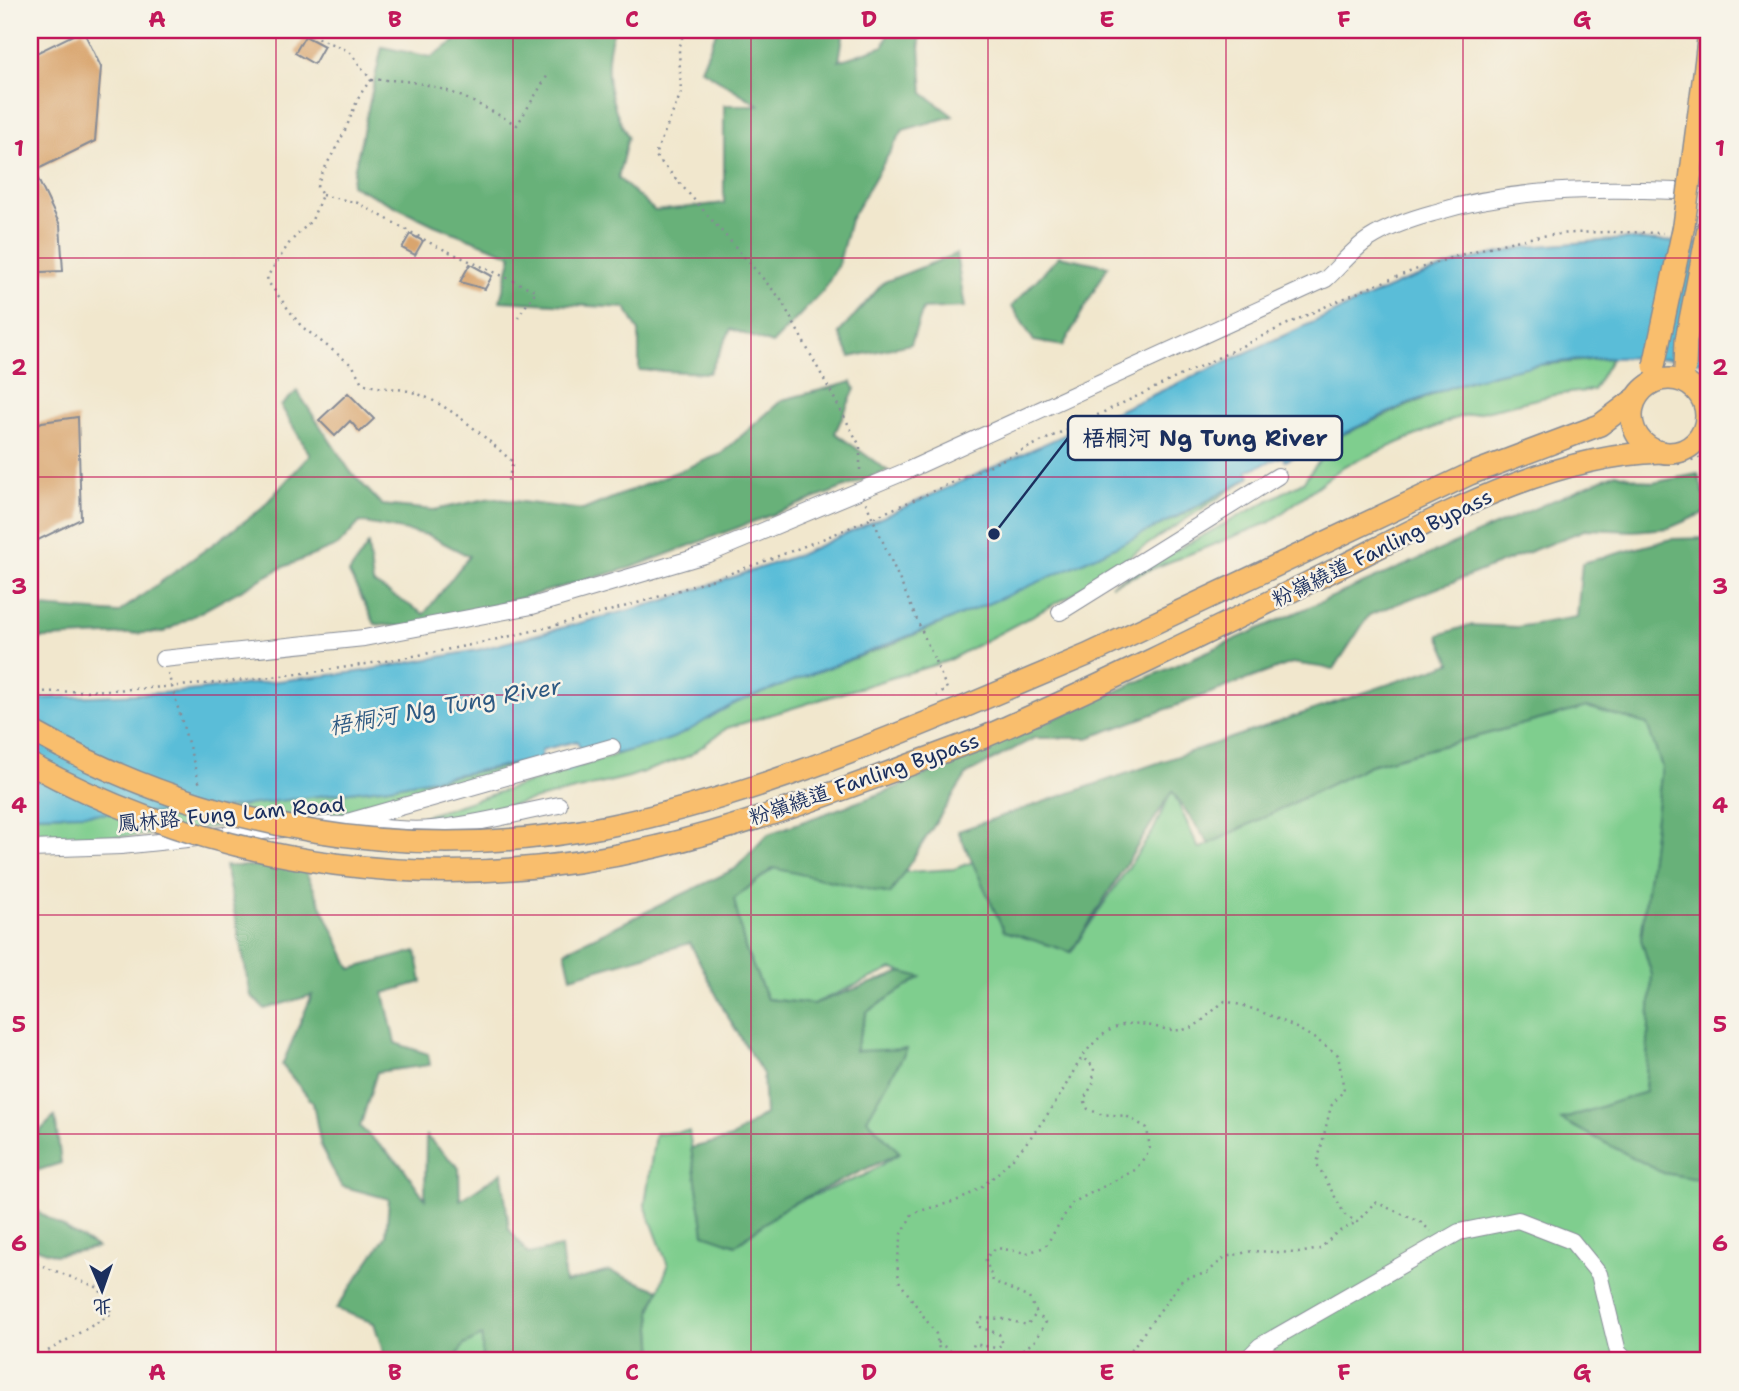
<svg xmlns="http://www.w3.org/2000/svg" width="1739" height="1391" font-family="'Shantell Sans','LXGW WenKai TC',sans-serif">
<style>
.green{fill:#7fce8e;stroke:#4d7e76;stroke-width:2}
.forest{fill:#67b179;stroke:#41706c;stroke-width:2}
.water{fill:#5abdd8;stroke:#3a769b;stroke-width:2}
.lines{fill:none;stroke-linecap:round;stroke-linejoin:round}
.stream{stroke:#5abdd8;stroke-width:5}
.building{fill:#d9a56e}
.minor-tunnel{stroke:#c6c2b7;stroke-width:16;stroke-dasharray:16 8;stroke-linecap:butt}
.minor-casing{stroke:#868b96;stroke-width:18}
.major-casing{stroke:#868b96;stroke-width:24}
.path{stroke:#868b96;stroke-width:2.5;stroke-dasharray:2 5;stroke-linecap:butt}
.minor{stroke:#fff;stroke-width:16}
.major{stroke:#f9be6d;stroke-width:21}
.major-bridge-casing{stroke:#868b96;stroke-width:24;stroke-linecap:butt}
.path-bridge{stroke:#868b96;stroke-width:2.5;stroke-dasharray:2 5;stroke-linecap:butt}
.major-bridge{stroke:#f9be6d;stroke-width:21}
.grid{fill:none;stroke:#c2185b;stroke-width:2;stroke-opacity:0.55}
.labels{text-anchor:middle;stroke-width:5;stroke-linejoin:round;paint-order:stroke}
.street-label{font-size:21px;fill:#1b2f5e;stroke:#f7f3e8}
.water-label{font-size:23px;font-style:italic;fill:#2e5a83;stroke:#f7f3e8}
.leader{fill:none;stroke:#1b2f5e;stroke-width:2.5}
.callout-dot{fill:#1b2f5e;stroke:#f7f3e8;stroke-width:2.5}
.callout{fill:#f7f3e8;stroke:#1b2f5e;stroke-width:2.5}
.callout-label{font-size:23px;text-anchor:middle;font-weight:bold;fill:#1b2f5e}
.neatline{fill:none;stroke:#c2185b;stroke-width:2.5}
.grid-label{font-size:23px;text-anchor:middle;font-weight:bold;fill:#c2185b}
</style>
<rect width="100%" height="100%" fill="#f7f3e8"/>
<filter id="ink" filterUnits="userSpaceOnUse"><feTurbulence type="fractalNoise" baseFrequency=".0143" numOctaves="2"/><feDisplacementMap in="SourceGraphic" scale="14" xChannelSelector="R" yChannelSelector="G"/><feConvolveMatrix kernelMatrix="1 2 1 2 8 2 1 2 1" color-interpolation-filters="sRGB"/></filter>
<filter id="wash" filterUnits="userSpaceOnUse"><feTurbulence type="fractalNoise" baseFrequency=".00686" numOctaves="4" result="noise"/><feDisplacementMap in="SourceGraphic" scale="28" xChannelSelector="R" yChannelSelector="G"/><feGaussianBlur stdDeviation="1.57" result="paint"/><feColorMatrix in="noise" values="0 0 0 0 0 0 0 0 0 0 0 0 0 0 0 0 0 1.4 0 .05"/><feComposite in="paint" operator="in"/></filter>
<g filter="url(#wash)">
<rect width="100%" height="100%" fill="#f1e7cd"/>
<path class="green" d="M1612,358L1593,390L1554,395L1459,417L1344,466L1270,522L1111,585L1303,482L1337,437L1450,387L1486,376L1529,366Z
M1250,477L1068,597L947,661L727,728L689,756L629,777L453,819L406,822L684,733L721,708L890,645L982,606L1186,513Z
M1588,707L1648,724L1662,767L1641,939L1652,975L1645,1092L1709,1169V1361H651L654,1357L651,1311L668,1266L645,1205L655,1134L689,1131L704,1233L736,1245L787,1206L865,1175L900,1153L867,1120L855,1051L867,1012L921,977L892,969L813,1004L767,999L745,948L733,899L781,863L861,875L954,869L1007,849L1071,952L1153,831L1172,790L1199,849L1370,765Z
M528,763L543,764L359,811L133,836L30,841V815L192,812L389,787Z
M492,1330L479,1361H453L464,1345Z"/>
<path class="forest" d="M472,30H614C601,69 609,102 628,137L618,178L655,211L724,203V105H759L701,69L717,30H844L839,61L884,46L889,30H919L923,93L953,116L903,130L850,220L839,263L824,290L772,344L731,329L709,373L639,370V332L626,308L500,301L512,255L434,225L351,185L382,47L431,57Z
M956,254L965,307L923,309L911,344L850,357L839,333L884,282Z
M1059,256L1108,266L1063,346L1034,341L1012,306Z
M852,382L855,389L835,433L888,471L633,567L414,628L375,624L349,573L368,545L373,583L424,614L469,556L428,535L360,522L339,545L281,568L164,632L30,639V606L118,613L260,510L310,455L281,406L297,391L350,471L382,505L434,510L491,498L583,510L721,454L782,400Z
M1616,473L1652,483L1698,474L1709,511L1669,528L1633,531L1587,529L1369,615L1334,669L1292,663L1088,738H1034L967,774L890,894L773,868L734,899L745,948L767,999L813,1004L902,972L921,977L867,1012L855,1051L907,1049L867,1119L900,1153L787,1206L736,1245L704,1234L691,1148L731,1138L765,1114L763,1074L725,1012L690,943L571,977L565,951L735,869L768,834L888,791Z
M1709,538V1181L1663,1173L1561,1120L1645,1092L1652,975L1641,939L1662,767L1647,724L1587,707L1370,765L1209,844L1172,791L1071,952L1004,931L958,831L1451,663L1439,635L1469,625L1517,627L1577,617L1582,563L1671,539Z
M225,866H303L351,969L416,951L422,982L384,993L395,1043L428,1054L430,1065L377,1072L360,1127L403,1167L425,1199L426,1136L459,1168L460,1200L502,1172L509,1229L528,1254L561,1247L565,1283L609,1271L659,1290L651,1311L654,1358L651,1361H482V1336L464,1345L453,1361H386L374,1323L336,1309L386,1236L389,1199L341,1186L321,1147L313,1103L282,1065L312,995L265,1009L251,996Z
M55,1116L61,1163L30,1173V1141Z
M30,1204L32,1208L97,1248L55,1255L30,1246Z"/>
<path class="water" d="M1626,239L1709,244V363C1628,351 1528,359 1451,387C1395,407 1340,436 1285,461L1283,456L1247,471L1250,477C1090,568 917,634 746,699C723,707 707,721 686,732C665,743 639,748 616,754L610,744L581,751L577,741L541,750L542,759L389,787L192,812L30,815V699L180,692L358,672L478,650L660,602L801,554L1400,283L1464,261L1526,247Z"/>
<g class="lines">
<path class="stream" d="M568,770L580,762"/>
</g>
<g id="blocks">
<path class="building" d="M83,30L101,67L95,141L34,171L60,225L63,271L41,272L30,278V118L34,116L30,108V56Z
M305,36L324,46L314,64L295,53Z
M410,234L423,241L415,255L402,248Z
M470,264L492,276L485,289L460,282Z
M348,393L374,419L360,432L350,421L335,436L319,420Z
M78,417L81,519L30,544V428L42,422Z"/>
</g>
</g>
<g filter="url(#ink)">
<use href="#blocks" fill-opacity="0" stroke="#868b96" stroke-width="2"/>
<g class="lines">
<path class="minor-tunnel" d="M1679,192L1709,196"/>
<g class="minor-casing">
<path id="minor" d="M1060,612L1278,476
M163,659L364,638L532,606L708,554L904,472L1326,279C1340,266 1353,249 1369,239C1389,226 1411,219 1433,213C1514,188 1593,188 1677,191
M351,821L612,747
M315,826C354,821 392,833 432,829C474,825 517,813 559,805
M30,849L121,846L282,829
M1245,1361L1260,1346L1459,1232L1518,1220L1572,1241L1599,1274L1618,1352L1627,1361"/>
</g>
<g class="major-casing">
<path id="major" d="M1706,58L1709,30
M1632 416a37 37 0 1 1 74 0a37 37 0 1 1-74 0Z
M964,707L1087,655L1470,474L1600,425L1637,397
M982,738C1094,689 1203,635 1312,581C1423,527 1536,456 1662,452"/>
</g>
<path class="path" d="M298,30L349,51L371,80C356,97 355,108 346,128C337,149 324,165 317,187L322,195L312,220L290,242L267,277L268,282L301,326L353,366L362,383C379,389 388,387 404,390C444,398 483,436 513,462L507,484
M684,30L679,50L681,93L655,155L780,298L860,446V472
M371,80C432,78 464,96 517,125L549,73
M322,195L358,203L434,245L536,291L516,320
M1678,464L1709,455
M935,661L947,689L937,696
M30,692C312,690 600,634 861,523C977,473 1091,418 1205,364C1308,314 1412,261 1525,239C1568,230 1619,232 1663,233
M30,1261L99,1288L112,1314L48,1351L45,1361
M938,1342L964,1361
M918,1361L941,1360L936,1334L899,1281L897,1262L902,1234L912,1214C929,1207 947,1205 963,1198C1000,1179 1033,1137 1055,1103C1072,1078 1079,1053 1104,1034C1137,1010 1159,1036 1187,1029C1200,1026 1213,1009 1225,1001C1267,1011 1304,1029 1338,1055L1344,1090L1331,1106L1317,1164L1345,1215L1357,1222L1375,1202L1420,1222L1431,1231
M983,1361L971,1352L974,1344L996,1348L1003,1344L999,1334L977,1326L980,1318L1004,1319L1027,1325L1037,1313L1029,1298L993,1281L985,1258L997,1248L1027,1253L1045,1247L1072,1203L1135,1170L1150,1150L1147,1128L1126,1116L1100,1114L1088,1109L1084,1099L1093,1084L1094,1067L1082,1057
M1005,1361L1034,1342L1046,1322L1037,1314
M1123,1361L1183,1279L1207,1273L1225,1257L1252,1251L1298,1253L1320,1249L1336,1233L1357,1222"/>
<use href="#minor" class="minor"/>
<use href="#major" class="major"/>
<g class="major-bridge-casing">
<path id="major-bridge" d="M1654,366L1684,225L1706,58
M1685,368L1686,340L1709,224
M30,730C205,830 408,866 608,826C728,802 851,754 964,707
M30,764C223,869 441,898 655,847C767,821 875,777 982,738"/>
</g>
<path class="path-bridge" d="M863,496L935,661
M168,673L200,785"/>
<use href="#major-bridge" class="major-bridge"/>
</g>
</g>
<path class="grid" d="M276,30V1361M513,30V1361M751,30V1361M988,30V1361M1226,30V1361M1463,30V1361M30,258H1709M30,477H1709M30,695H1709M30,915H1709M30,1134H1709"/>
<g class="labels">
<g class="street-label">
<text transform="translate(1382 548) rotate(-26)" y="7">粉嶺繞道 Fanling Bypass</text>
<text transform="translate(864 779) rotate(-19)" y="7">粉嶺繞道 Fanling Bypass</text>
<text transform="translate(231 814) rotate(-5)" y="7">鳳林路 Fung Lam Road</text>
</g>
<g class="water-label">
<text transform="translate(445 706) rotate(-10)" y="8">梧桐河 Ng Tung River</text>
</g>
</g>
<path class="leader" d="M994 534L1068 438"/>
<circle class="callout-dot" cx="994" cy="534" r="7"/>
<rect class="callout" x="1068" y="416" width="274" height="44" rx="7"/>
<g class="callout-label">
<text x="1205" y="446">梧桐河 Ng Tung River</text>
</g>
<rect width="1739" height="1391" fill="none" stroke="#f7f3e8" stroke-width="77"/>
<g transform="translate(102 1290) rotate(178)" stroke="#f7f3e8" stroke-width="5" paint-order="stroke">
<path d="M0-5L12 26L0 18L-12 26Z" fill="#1b2f5e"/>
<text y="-10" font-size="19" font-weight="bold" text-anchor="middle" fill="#1b2f5e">北</text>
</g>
<rect x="38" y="38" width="1662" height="1314" class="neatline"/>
<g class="grid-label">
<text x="157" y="27">A</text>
<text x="395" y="27">B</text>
<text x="632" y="27">C</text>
<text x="869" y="27">D</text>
<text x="1107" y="27">E</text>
<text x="1344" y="27">F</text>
<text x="1582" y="27">G</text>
<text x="19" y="156">1</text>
<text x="1720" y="156">1</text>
<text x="19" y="375">2</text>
<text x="1720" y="375">2</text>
<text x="19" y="594">3</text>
<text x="1720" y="594">3</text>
<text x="19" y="813">4</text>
<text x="1720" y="813">4</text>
<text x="19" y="1032">5</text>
<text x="1720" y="1032">5</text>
<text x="19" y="1251">6</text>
<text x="1720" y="1251">6</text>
<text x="157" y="1380">A</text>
<text x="395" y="1380">B</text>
<text x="632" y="1380">C</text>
<text x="869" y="1380">D</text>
<text x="1107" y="1380">E</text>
<text x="1344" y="1380">F</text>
<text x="1582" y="1380">G</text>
</g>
</svg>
